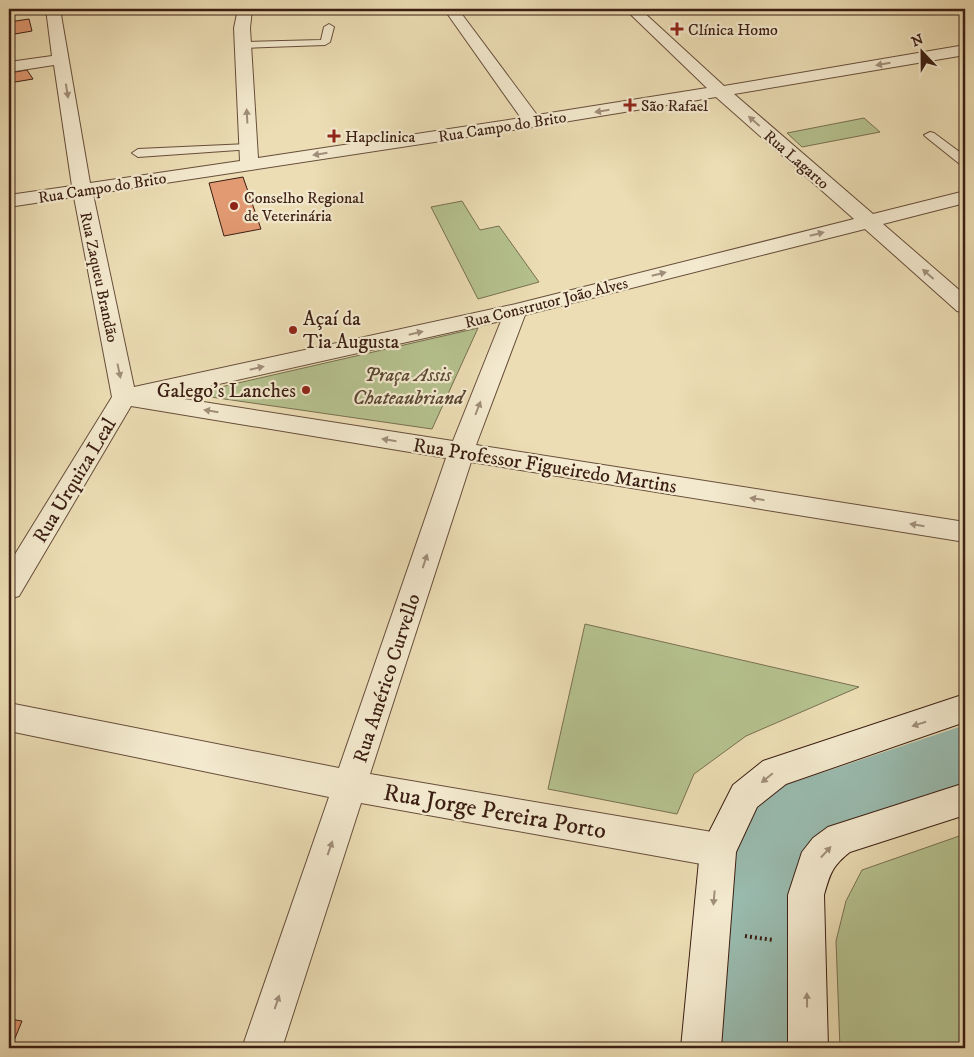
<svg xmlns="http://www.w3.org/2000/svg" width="974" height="1057" font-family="'IM FELL DW Pica',serif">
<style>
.green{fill:#b5c28f;stroke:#787051}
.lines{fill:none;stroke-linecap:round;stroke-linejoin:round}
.river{fill:#99bbaf;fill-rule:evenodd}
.building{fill:#e29a72;stroke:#3b1e13}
.lane-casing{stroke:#674e3b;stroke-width:2}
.street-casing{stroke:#674e3b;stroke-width:2}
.secondary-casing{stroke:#3b1e13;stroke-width:2}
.path{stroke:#3b1e13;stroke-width:4;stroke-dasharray:2 3;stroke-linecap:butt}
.lane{fill:#f3e9ce;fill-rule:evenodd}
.street{fill:#f3e9ce;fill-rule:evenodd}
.secondary{fill:#f3e9ce;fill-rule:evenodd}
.oneway{fill:#a08e7a}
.poi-dot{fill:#8f2418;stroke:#f3e9ce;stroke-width:2}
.labels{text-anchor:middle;stroke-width:4.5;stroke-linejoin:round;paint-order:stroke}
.far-poi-label{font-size:16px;fill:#3b1e13;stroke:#f3e9ce;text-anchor:start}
.far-street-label{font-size:16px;fill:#3b1e13;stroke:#f3e9ce}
.poi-label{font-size:20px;fill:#3b1e13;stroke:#f3e9ce;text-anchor:start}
.park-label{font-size:20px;font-style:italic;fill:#5a4732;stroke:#f3e9ce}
.street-label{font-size:20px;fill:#3b1e13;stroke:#f3e9ce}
.near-street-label{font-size:24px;fill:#3b1e13;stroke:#f3e9ce}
</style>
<rect width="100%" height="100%" fill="#ecddb4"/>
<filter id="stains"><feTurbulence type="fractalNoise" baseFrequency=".004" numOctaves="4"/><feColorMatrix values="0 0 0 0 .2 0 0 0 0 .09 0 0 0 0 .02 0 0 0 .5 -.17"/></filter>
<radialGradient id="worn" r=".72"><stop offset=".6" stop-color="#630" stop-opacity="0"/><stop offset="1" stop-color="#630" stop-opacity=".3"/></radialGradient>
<path class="green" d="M864,118L880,132L802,147L787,133Z
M462,201L480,230L499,226L539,282L478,299L431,207Z
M478,328L432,429L190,394Z
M585,624L859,687L746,736L694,774L677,814L548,789Z
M965,834V1048H840L836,941L846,901L862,870Z"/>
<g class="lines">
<path class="river" d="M965,725V785L821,837L804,855L802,1048H720L731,858L749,814L757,802L773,789Z"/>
</g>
<path class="building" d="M29,19L32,31L9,35V22Z
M27,70L33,79L9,83V73Z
M243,177L261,229L224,236L209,183Z
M9,1019L22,1021L11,1048H9Z"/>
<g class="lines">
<g class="lane-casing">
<path id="lane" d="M329,24L334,27L330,42L325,45L243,48L238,45L243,42L321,40L324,27Z
M930,132L934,133L965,156V165H961L926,137L924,135Z
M248,144L252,145L254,147L252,149L138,157L132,153L138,149Z"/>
</g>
<g class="street-casing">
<path id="street" d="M46,9H60L90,183L240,161L234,28L238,9H252L250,28L258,158L521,118L444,9H458L537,115L707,88L625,9H640L724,86L965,45V55L734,94L873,214L965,191V203L883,224L965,295V313L957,311L865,229L525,315L476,445L965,522V542L471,462L370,774L718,833L730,838L736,850L730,862L718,867L361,803L282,1048H242L329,797L9,731V703L339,768L446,458L131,406L19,596L9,599V564L112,397L74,197L9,207V195L72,186L54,65L9,72V62L52,56ZM716,97L854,219L516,304L134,387L93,194L533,127ZM501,321L453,441L165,396Z"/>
</g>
<g class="secondary-casing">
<path id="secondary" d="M965,694V722L786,784L757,807L736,852L721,1048H681L700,850L733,785L763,761Z
M965,783V815L850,852C832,866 830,874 824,895L828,1048H788V895L802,852L813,838L828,827Z"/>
</g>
<path class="path" d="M745,936L773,940"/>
<use href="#lane" class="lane"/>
<use href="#street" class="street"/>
<use href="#secondary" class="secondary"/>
</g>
<defs><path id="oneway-solid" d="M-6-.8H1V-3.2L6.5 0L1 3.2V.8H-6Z" transform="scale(1.25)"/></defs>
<g class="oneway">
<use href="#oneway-solid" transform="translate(883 64) rotate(170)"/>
<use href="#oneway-solid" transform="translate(67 91) rotate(81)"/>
<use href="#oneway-solid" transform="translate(602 111) rotate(171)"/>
<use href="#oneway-solid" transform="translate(247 116) rotate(-93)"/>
<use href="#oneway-solid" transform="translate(754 121) rotate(-139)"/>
<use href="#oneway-solid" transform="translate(320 154) rotate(171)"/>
<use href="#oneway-solid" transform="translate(817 234) rotate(-14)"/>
<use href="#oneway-solid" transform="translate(659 274) rotate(-14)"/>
<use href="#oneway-solid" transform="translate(928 274) rotate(-139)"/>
<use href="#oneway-solid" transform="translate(416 333) rotate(-13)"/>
<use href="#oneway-solid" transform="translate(257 368) rotate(-13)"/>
<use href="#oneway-solid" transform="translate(119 371) rotate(78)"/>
<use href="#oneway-solid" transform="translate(478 408) rotate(-69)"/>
<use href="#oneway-solid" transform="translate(211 411) rotate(-171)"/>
<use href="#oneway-solid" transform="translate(389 440) rotate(-171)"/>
<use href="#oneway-solid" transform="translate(757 499) rotate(-171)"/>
<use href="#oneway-solid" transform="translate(917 525) rotate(-171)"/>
<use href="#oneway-solid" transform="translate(425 561) rotate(-72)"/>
<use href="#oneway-solid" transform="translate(919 724) rotate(162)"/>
<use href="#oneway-solid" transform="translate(767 778) rotate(141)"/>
<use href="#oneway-solid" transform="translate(330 848) rotate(-71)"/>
<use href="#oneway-solid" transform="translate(826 852) rotate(-47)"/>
<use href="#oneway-solid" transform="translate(714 898) rotate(95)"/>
<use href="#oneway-solid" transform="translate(807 1000) rotate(-91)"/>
<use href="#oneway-solid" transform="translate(277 1002) rotate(-71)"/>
</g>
<g class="poi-dot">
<path d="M674.5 21.5h5v5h5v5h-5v5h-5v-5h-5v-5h5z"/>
<path d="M627.5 97.5h5v5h5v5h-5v5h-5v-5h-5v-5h5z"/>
<path d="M331.5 128.5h5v5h5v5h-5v5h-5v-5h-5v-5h5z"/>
<circle cx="234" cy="206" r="5"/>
<circle cx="293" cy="330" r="5"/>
<circle cx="306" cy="390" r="5"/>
</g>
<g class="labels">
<g class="far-poi-label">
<text x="688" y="35">Clínica Homo</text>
<text x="641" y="111">São Rafael</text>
<text x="345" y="142">Hapclinica</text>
<text x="244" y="203">Conselho Regional<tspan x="244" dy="18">de Veterinária</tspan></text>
</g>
<g class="far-street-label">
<text transform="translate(502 126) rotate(-9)" y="6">Rua Campo do Brito</text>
<text transform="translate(797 159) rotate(41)" y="6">Rua Lagarto</text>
<text transform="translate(102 187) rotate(-9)" y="6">Rua Campo do Brito</text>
<text transform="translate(100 277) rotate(78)" y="6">Rua Zaqueu Brandão</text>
<text transform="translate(546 302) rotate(-14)" y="6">Rua Construtor João Alves</text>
</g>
<g class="poi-label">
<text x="303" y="325">Açaí da<tspan x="303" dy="23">Tia Augusta</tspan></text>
<text x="296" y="397" text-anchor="end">Galego's Lanches</text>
</g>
<g class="park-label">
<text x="408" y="381">Praça Assis<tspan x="408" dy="23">Chateaubriand</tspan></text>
</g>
<g class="street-label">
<text transform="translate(545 465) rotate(9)" y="7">Rua Professor Figueiredo Martins</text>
<text transform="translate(74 480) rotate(-59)" y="7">Rua Urquiza Leal</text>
<text transform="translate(386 678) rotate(-72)" y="7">Rua Américo Curvello</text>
</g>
<g class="near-street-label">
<text transform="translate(495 811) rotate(10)" y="8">Rua Jorge Pereira Porto</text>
</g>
</g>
<rect width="974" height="1057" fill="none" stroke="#ecddb4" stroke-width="30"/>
<rect x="10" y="10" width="954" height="1037" fill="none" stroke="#3b1e13" stroke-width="2.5"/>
<rect x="15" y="15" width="944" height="1027" fill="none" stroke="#3b1e13"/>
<g transform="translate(922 52) rotate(338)" stroke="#f3e9ce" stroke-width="4" paint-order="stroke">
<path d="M0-4L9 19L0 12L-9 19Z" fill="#3b1e13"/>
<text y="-8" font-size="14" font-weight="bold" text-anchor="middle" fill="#3b1e13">N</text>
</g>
<rect width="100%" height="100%" filter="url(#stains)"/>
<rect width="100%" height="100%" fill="url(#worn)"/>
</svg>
